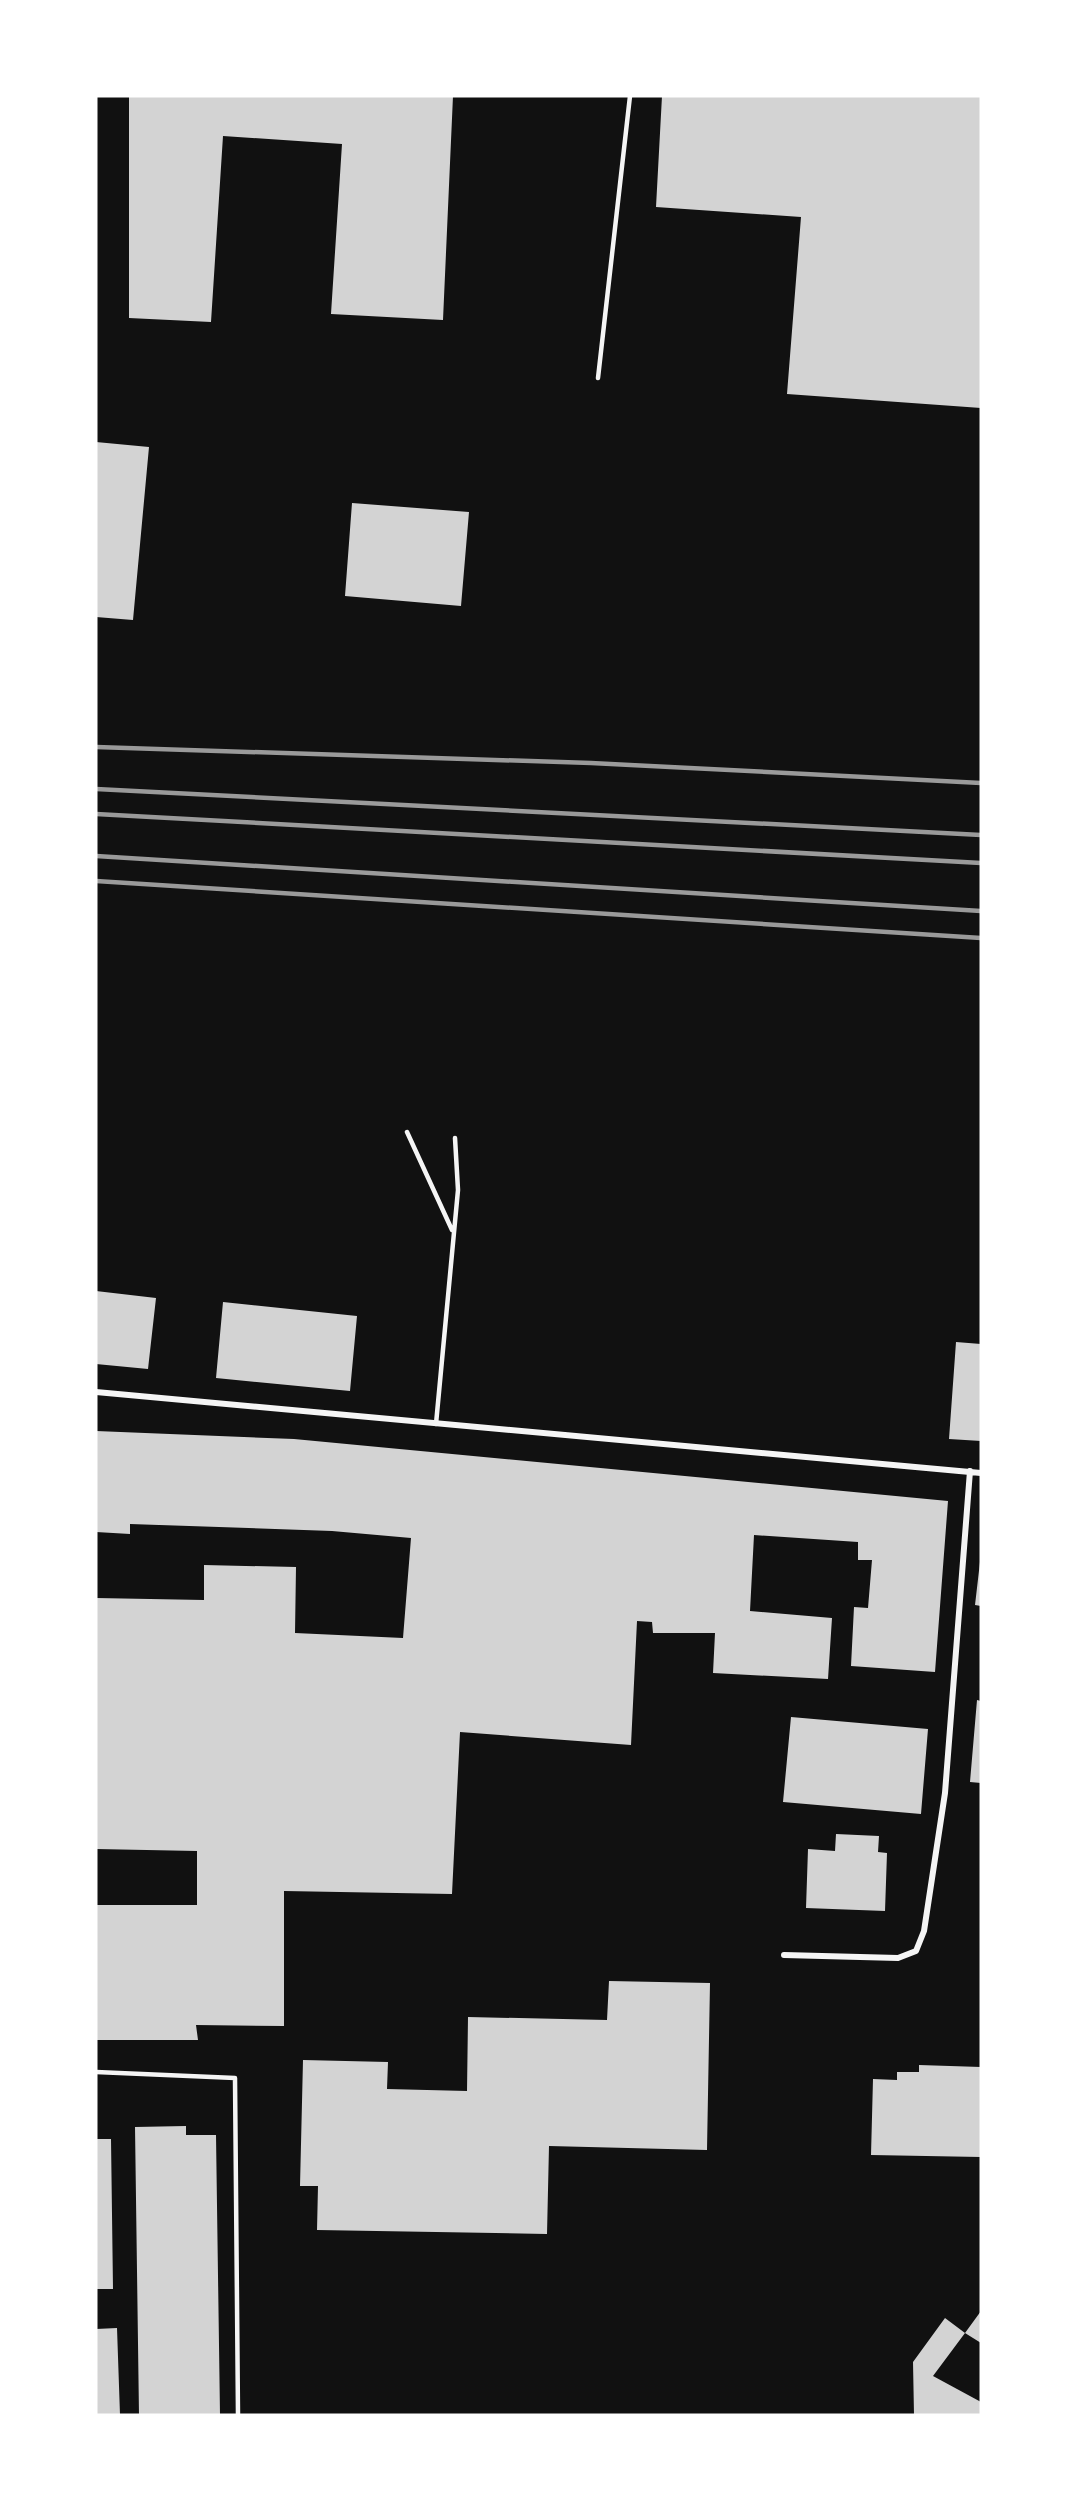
<svg xmlns="http://www.w3.org/2000/svg" width="1077" height="2511" font-family="'Roboto Condensed',sans-serif">
<style>
.building{fill:#d3d3d3}
.lines{fill:none;stroke-linecap:round;stroke-linejoin:round}
.service{stroke:#f5f5f5;stroke-width:4.5}
.minor{stroke:#f5f5f5;stroke-width:6}
.rail{stroke:#9a9a9a;stroke-width:4.5}
</style>
<rect width="100%" height="100%" fill="#111"/>
<path class="building" d="M129,96H453L443,320L331,314L342,144L223,136L211,322L129,318Z
M662,96H981V408L787,394L801,217L656,207Z
M96,442L149,447L133,620L96,617Z
M352,503L469,512L461,606L345,596Z
M96,1291L156,1298L148,1369L96,1364Z
M223,1302L357,1316L350,1391L216,1378Z
M956,1342L981,1344V1441L949,1439Z
M96,1431L294,1439L948,1501L935,1672L851,1666L854,1607L868,1608L872,1560H858V1542L754,1535L750,1611L832,1618L828,1679L713,1673L715,1633H653L652,1622L637,1621L631,1745L460,1732L452,1894L284,1891V2026L196,2025L198,2040H96V1905H197V1851L96,1849V1598L204,1600V1565L296,1567L295,1633L403,1638L411,1538L332,1531L130,1524V1534L96,1532Z
M980,1562H981V1606L975,1605Z
M977,1700L981,1701V1783L970,1782Z
M791,1717L928,1729L921,1814L783,1802Z
M836,1834L879,1836L878,1852L887,1853L885,1911L806,1908L808,1849L835,1851Z
M609,1981L710,1983L707,2150L549,2146L547,2234L317,2230L318,2186H300L303,2060L388,2062L387,2089L467,2091L468,2017L607,2020Z
M919,2065L981,2067V2157L871,2155L873,2079L897,2080V2072H919Z
M186,2126V2135H216L220,2415H139L135,2127Z
M96,2139H111L113,2289H96Z
M981,2311V2343L965,2333Z
M945,2318L965,2333L933,2376L981,2402V2415H914L913,2362Z
M117,2328L120,2415H96V2329Z"/>
<g class="lines">
<path class="service" d="M598,378L630,96
M407,1132L452,1230
M436,1424L458,1190L455,1138
M96,2072L235,2078L238,2415"/>
<path class="minor" d="M96,1392L981,1473
M784,1955L898,1958L916,1951L924,1931L945,1793L970,1471"/>
<path class="rail" d="M96,747L591,763L981,783
M96,789L981,835
M96,814L981,863
M96,856L981,911
M96,881L981,938"/>
</g>
<rect width="1077" height="2511" fill="none" stroke="#ffffff" stroke-width="195"/>
</svg>
